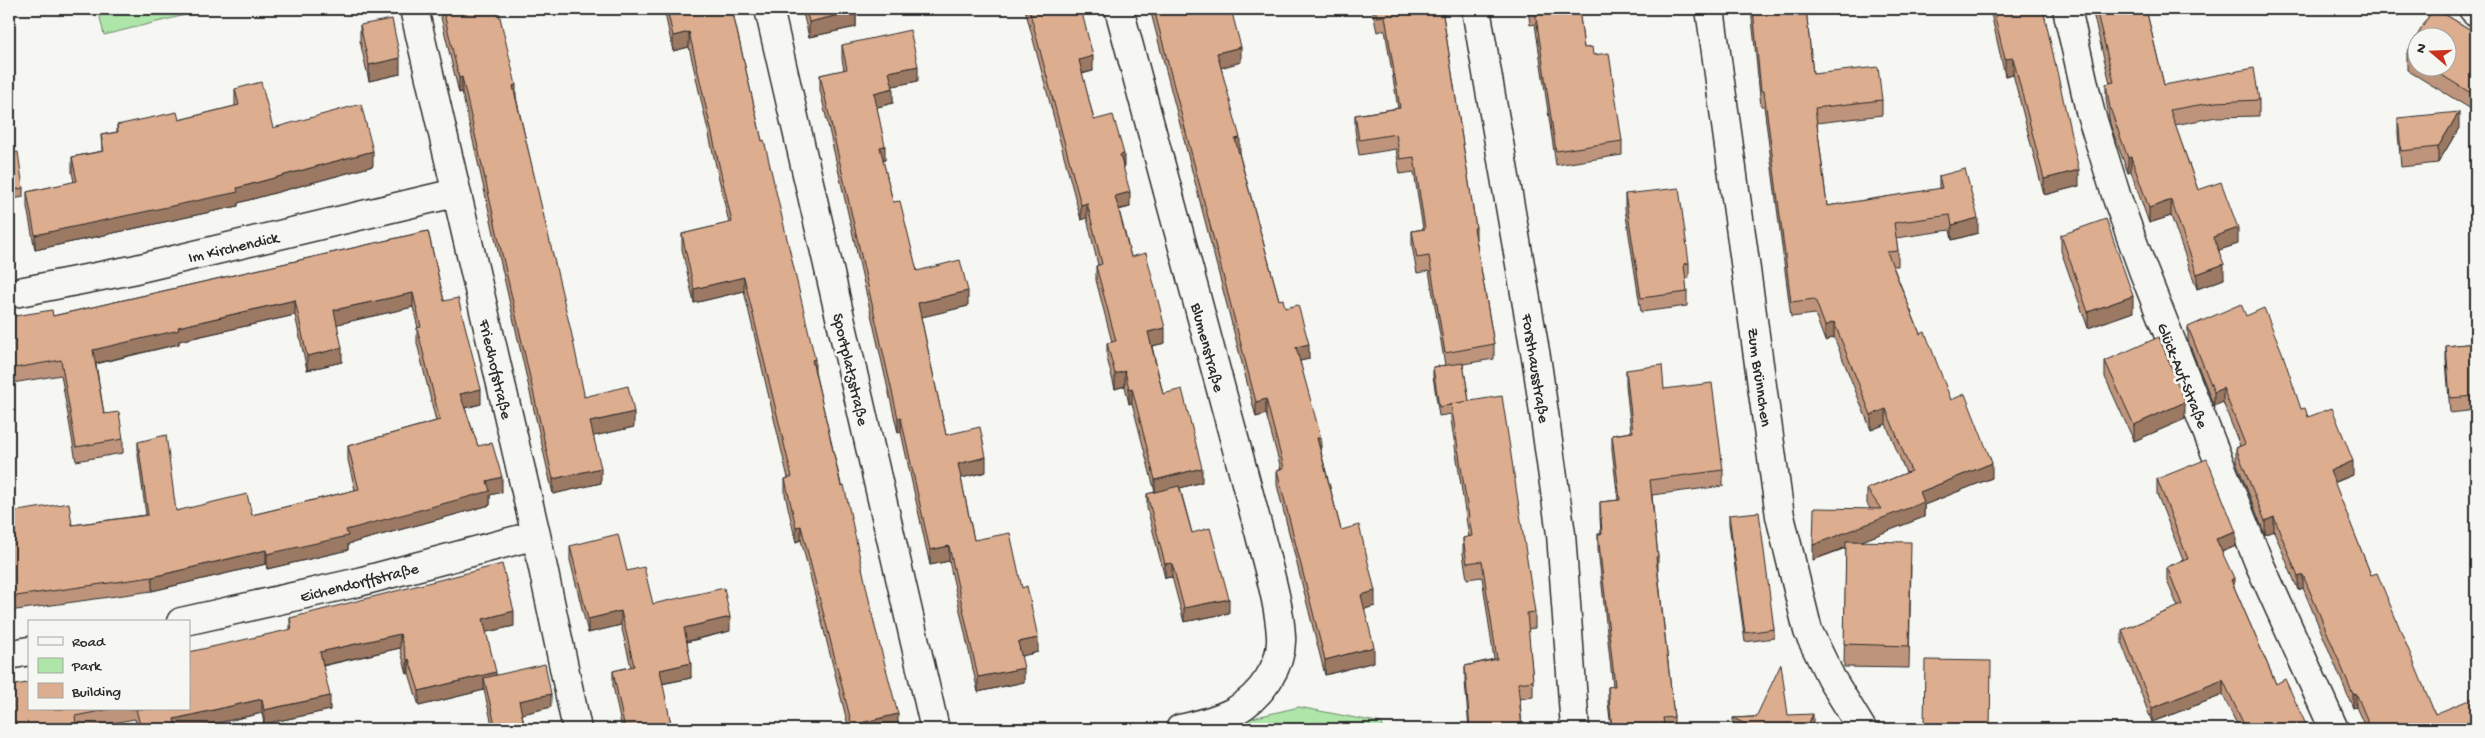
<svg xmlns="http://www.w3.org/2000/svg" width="2485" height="738" font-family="'Gochi Hand',sans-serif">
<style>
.green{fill:#aee6a9;stroke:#6c886a}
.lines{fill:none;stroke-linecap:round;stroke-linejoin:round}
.minor-casing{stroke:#2b2b2b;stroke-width:31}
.minor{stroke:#f6f6f2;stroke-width:28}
.wall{fill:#be957b;stroke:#2b2b2b;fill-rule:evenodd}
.shaded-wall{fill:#9b7964;stroke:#2b2b2b}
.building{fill:#ddad8f;stroke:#2b2b2b}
.labels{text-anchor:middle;stroke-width:5;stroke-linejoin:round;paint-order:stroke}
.street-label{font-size:16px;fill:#2b2b2b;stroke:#f6f6f2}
</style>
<rect width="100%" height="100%" fill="#f6f6f2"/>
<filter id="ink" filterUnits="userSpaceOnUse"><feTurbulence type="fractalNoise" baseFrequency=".02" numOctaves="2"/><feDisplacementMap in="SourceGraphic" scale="10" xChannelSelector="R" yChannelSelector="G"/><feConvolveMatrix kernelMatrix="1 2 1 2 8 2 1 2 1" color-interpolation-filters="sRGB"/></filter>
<g filter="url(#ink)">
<path class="green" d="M98,9H210L104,35Z
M1299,707L1382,723L1383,729H1206Z"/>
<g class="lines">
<g class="minor-casing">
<path id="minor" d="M414,9L536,535L577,729
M769,9L935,729
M1119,9L1260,535C1268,568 1279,602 1281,636C1283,666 1260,697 1235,711C1218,720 1198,725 1180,729
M1476,9L1537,363L1561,534L1575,729
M1710,9L1780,516L1808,631L1831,678L1862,729
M2067,9L2090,111L2117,198L2143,270L2259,563L2334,729
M2473,9L2476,12
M9,294L132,270L455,193
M181,622L355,583L536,535
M9,655L29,651"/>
</g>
<use href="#minor" class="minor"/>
</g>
<path class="wall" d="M439,9H498L516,97L584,397L634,427L593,436L601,483L553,494L462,92L459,93Z
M664,9H732L762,141L827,424L898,729H849L801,540L796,542L785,494V479L788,478L744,291L694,303L682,249V234L729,223L689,47L673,51Z
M802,9H856V27L809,37Z
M1025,9H1081L1093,71L1082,74L1094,120L1123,168L1130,207L1119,210L1131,257L1165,343L1152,346L1163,394L1202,482L1180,488L1192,533L1229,613L1184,622L1172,577L1165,578L1147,508V494L1155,492L1132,403L1129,404L1125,386L1115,389L1107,358V343L1112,342L1096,280V266L1098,265L1087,218L1081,220Z
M1150,9H1201L1202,11L1241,62L1221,67L1240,153H1239L1279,300L1285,308L1309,359L1300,361L1321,452L1341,530L1375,606L1364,609L1374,662L1325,675L1277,485V470L1281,469L1266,414L1256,417Z
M1372,9H1442L1476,228V239L1494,344V359L1463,364L1469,401L1535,612V628L1528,629L1533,681V697L1520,699L1522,729H1469L1465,682V666L1494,659L1482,577L1467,579L1463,554V538L1469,537L1451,420V414L1439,416L1433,376V367L1445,365L1429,271L1417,273L1412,246V231L1423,229L1414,172L1400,174L1396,149L1359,155L1355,130V115L1398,108L1385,30L1377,32Z
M1528,9H1579L1584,48L1593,55L1622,141V155L1556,165L1535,24L1530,25Z
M1751,9H1806L1813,74L1882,100V115L1817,123L1827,206L1939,189V176L1978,233L1952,240L1950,230L1896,238L1898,251V266H1893L1920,334L1951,400L1992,478L1924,505V517L1861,541L1911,565L1909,668L1844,667L1846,548L1813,560L1870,508L1867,504V489L1906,473L1886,424L1871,430L1834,337L1825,341L1815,314L1791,317L1764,106H1761Z
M1990,9H2043L2079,186L2044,195L2013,74L2005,76Z
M2092,9H2146L2164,85L2259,100V116L2216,117L2175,125L2198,190L2238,244L2219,250L2224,279L2197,289L2171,216L2149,223L2131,172L2128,173L2110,124L2106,99V84L2110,83Z
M2386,9H2402L2398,16Z
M2433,9H2436L2476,33V100L2471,109L2407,70V53ZM2418,38H2448V68H2418Z
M360,25L400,74L369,81L360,41Z
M842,45L918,81L892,86L893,103L877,107L885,160L883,161L893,202L917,271L968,306L921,317L946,435L986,472L961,478L974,540L1022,588L1038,652L1021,656L1024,682L978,692L949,561L930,565L901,432L898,433L820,90V75L844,70L842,59Z
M235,89L273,128L373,166L238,203V206L35,250L27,207V192L74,182L72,172V157L102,151L101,135L117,132V125L179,120L235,106Z
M2398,118L2459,128L2438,163L2401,167L2398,134Z
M9,154L23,188V197L9,200Z
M1625,194L1689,263V278H1685L1687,292V306L1641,312L1625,209Z
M428,231L444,301L481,404L465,408L478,446L502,492L490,495V505L348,544V550L267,569L266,564L152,591L9,611V538H13L11,526V512L72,525L146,515L138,456V442L176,511L252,515L355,490L348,460V446L436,421L417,343V328H418L413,307L337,324L342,362L307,370L295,315L179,341V344L96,364L104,414L123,439V453L76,461L61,375L12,383L13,391V405L9,406V317L53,316Z
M2061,235L2133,312L2088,328L2061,251Z
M2246,316L2301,409L2353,475L2334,483L2371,575L2435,714L2476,729H2366L2356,707L2353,708L2303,588L2298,590L2274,531L2265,535L2236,461V448L2240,446L2223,402L2214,406L2188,341V327Z
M2476,343V410L2450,413L2446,360V346Z
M2105,361L2185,419L2134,441L2105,377Z
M1626,370L1664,389L1723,470V486L1652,495L1658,557V572L1674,717V729H1611L1608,702V687H1613L1598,549V534H1601L1600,517V502L1618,500L1612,450V435L1631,432L1626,385Z
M2157,479L2236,546L2222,552L2234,587L2276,684L2308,729H2239L2223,695L2152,722L2122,644V630L2178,607L2167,581V567L2183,560L2157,494Z
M1729,515L1774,629V638L1745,642L1729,524Z
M570,546L627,571L653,604L730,631L687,642L691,678L662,684L672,729H622L613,686V671L631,667L621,625L588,633L570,560Z
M290,618L514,626L486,632L496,676L551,707L522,714L525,729H493L484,690L419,706L409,673L407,674L400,648L323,666L330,710L264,724L262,713L192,729H137L135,719L79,729H9L29,709H189L290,630Z
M1788,715L1813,728L1812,729H1733V718Z"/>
<path class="shaded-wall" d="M2398,9H2402L2398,16Z
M856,11V27L809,37V22Z
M689,32V47L673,51V36Z
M1241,47V62L1217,69V53Z
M1093,56V71L1079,74V60Z
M400,58V74L369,81V65Z
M2013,58V74L2005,76V59Z
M918,66V81L889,87V72Z
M462,77V92L459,93V78Z
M2476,84V100L2471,109V93Z
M516,85V100L513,86Z
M893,88V103L874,108V93Z
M2459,112V128L2438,163V147Z
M1240,138V153L1235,154V139Z
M885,146V160L880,162V147Z
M373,151V166L238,203V206L35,250V235L237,188Z
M1124,154V168L1120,155Z
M2131,157V172L2128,173V158Z
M2079,170V186L2044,195V179Z
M1130,192V207L1115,210V196Z
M2171,200V216L2149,223V208Z
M1087,203V218L1081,220V205Z
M1978,218V233L1952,240V225Z
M2238,228V244L2213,252V237Z
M2224,264V279L2197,289V274Z
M744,277V291L694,303V289Z
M968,291V306L918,318V303Z
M413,293V307L334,325V310Z
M2133,296V312L2088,328V312Z
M295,300V315L179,341V344L93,364V350L178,327Z
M1834,322V337L1825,341V326Z
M1165,328V343L1148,347V332Z
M1309,344V359L1296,362V347Z
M342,348V362L307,370V356Z
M815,359V374L812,360Z
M1125,371V386L1115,389V374Z
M1132,388V403L1129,404V389Z
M2223,388V402L2214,406V392Z
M481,389V404L460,409V394Z
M1266,399V414L1256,417V402Z
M2185,402V419L2134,441V425Z
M1886,409V424L1871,430V415Z
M634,412V427L590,437V422Z
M898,418H901V432L898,433Z
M1317,438H1321V453Z
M986,457V472L958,479V464Z
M2353,461V475L2330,484V471Z
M1992,463V478L1924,505V517L1813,560V545L1920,492Z
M601,468V483L553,494V479Z
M1202,468V482L1155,495V480Z
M502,477V492L490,495V505L348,544V550L267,569V554L346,530L487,481Z
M2274,517V531L2265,535V521Z
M801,526V540L796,542V527Z
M2236,532V546L2216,554V539Z
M949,546V561L930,565V550Z
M266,550V564L152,591V577Z
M1172,563V577L1165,578V564Z
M2303,575V588L2298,590V577Z
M2234,578V593L2231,580Z
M1375,591V606L1361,610V595Z
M1229,599V613L1184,622V608Z
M514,611V626L483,633V619Z
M621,611V625L588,633V619Z
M730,617V631L684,642V628Z
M400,634V648L320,666V652Z
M1038,638V652L1018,657V642Z
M1374,647V662L1325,675V660Z
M409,659V673L407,674V660Z
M691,663V678L660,684V670Z
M1024,668V682L978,692V677Z
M496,672V687L484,678V690L419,706V691Z
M2223,680V695L2152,722V708Z
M2356,693V707L2353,708V694Z
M551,694V707L519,715V701Z
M330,696V710L264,724V710Z
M262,699V713L192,729H174V719Z
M898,714V729H852V725Z
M1813,714V728L1812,729H1806Z"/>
<path class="building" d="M443,9H498L516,85L513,86L571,331L584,394V397L628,386L634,412L590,422L601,468L553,479L462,77L459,78Z
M667,9H732L762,141L764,140L815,359L812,360L827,424L841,486L844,485L875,627L898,714L852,725L801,526L796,527L785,479L792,477L744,277L694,289L682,234L732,222L689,32L673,36Z
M806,9H856V11L809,22Z
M1029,9H1081L1093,56L1079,60L1094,120L1113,115L1124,154L1120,155L1130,192L1115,196L1131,257L1146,253L1165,328L1148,332L1163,394L1182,389L1202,468L1155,480L1132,388L1129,389L1125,371L1115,374L1107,343L1116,341L1096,266L1102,264L1087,203L1081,205Z
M1154,9H1201L1202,11L1212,9H1231L1241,47L1217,53L1240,138L1235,139L1279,300L1283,299L1285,308L1298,305L1309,344L1296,347L1321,438H1317L1341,530L1359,525L1375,591L1361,595L1374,647L1325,660L1277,470L1284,468L1266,399L1256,402Z
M1375,9H1442L1476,228H1474L1494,344L1445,353L1429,256L1417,258L1412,231L1425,229L1414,157L1400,159L1396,134L1359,140L1355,115L1400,108L1385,16L1377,17Z
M1530,9H1579L1584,48L1592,47L1593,55L1609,53L1622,141L1556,151L1535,10H1530Z
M1753,9H1806L1813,74L1878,67L1882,100L1815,108L1827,206L1942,188L1939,176L1965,169L1978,218L1952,225L1950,215L1894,223L1898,251L1887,252L1920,334L1925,332L1951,400L1965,394L1992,463L1920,492L1924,502L1813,545L1814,508L1881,509L1867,489L1911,471L1886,409L1871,415L1834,322L1825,326L1815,299L1791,302L1764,91H1761Z
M1993,9H2043L2079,170L2044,179L2013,58L2005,59Z
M2096,9H2146L2164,85L2254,68L2259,100L2216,102L2170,110L2198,190L2221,182L2238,228L2213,237L2224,264L2197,274L2171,200L2149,208L2131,157L2128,158L2110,108L2106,84L2114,82Z
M2433,9H2436L2476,33V84L2471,93L2430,68H2448V38H2418V60L2407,53Z
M392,19L400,58L369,65L360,25Z
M910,30L918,66L889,72L893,88L874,93L885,146L880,147L893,202L900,201L917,271L960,260L968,291L918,303L946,435L980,427L986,457L958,464L974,540L1010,533L1022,588L1027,586L1038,638L1018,642L1024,668L978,677L949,546L930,550L901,418H898L820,75L847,69L842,45Z
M261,82L273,128L361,104L373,151L237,188L238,192L35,235L27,192L77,181L72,157L104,151L101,135L118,132L117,125L177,112L179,120L239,105L235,89Z
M2459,112L2438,147L2401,151L2398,118Z
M18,152L23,188L9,191V154Z
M1679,188L1689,263L1684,264L1687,292L1641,298L1625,194Z
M2106,219L2133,296L2088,312L2061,235Z
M428,231L444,301L458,298L481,389L460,394L478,446L492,443L502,477L487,481L490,491L346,530L348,536L267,554L266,550L152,577L9,597V539L15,538L11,512L69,503L72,525L148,515L138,442L166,435L176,511L247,494L252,515L359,489L348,446L440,420L417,328L421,327L413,293L334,310L342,348L307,356L295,300L178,327L179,330L93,350L104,414L119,412L123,439L76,447L61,360L9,369L13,391L9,392V317L52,310L53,316Z
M2241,304L2246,316L2264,308L2282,352L2301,409L2305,408L2308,417L2332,408L2353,461L2330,471L2371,575L2377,573L2435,714L2476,697V729H2371L2356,693L2353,694L2303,575L2298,577L2274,517L2265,521L2236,448L2245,444L2223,388L2214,392L2188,327Z
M2159,337L2185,402L2134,425L2105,361Z
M2476,343V396L2450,398L2446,346Z
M1463,363L1469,401L1451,404V405L1439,407L1433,367Z
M1662,365L1664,389L1712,383L1723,470L1650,480L1658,557H1656L1674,717L1663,718L1665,729H1612L1608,687L1615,686L1598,534H1602L1600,502L1620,500L1612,435L1633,432L1626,370Z
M1502,396L1535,612L1527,613L1533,681L1518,683L1522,729H1470L1465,666L1497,659L1482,561L1467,563L1463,538L1472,536L1451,404Z
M2207,459L2236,532L2216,539L2234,578L2231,580L2276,684L2285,679L2308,729H2246L2223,680L2152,708L2122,630L2182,605L2167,567L2188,559L2157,479Z
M1179,486L1192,533L1210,528L1229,599L1184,608L1172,563L1165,564L1147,494Z
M1759,512L1774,629L1745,633L1729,515Z
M618,534L627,571L644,567L653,604L724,588L730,617L684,628L691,663L660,670L672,729H625L613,671L634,666L621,611L588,619L570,546Z
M1846,541L1911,542L1909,646L1844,644Z
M502,564L514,611L483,619L496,672L419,691L409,659L407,660L400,634L320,652L330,696L264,710L262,699L174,719L176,729H141L136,709H189V652L292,629L290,618Z
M1925,660L1991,661L1990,729H1924Z
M545,664L551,694L519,701L525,729H496L484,678Z
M1781,664L1788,715L1813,714L1806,729H1756L1733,718L1756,717Z
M27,683H29V709H111L75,716L77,729H9V686Z"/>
</g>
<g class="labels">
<g class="street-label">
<text transform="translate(233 246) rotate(-13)" y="6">Im Kirchendick</text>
<text transform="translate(1209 347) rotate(75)" y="6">Blumenstraße</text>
<text transform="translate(1537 368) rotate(81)" y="6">Forsthausstraße</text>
<text transform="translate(497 369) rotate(77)" y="6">Friedhofstraße</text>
<text transform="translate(852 369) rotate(77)" y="6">Sportplatzstraße</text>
<text transform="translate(2184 375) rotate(68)" y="6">Glück-Auf-Straße</text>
<text transform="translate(1761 377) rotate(82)" y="6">Zum Brünnchen</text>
<text transform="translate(359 581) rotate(-14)" y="6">Eichendorffstraße</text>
</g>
</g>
<rect width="2485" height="738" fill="none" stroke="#f6f6f2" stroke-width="30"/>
<rect x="15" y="15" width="2455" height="708" fill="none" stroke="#2b2b2b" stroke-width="2" filter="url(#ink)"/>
<rect x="28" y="620" width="162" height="90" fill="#f6f6f2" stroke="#a5a5a2"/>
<rect x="38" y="637" width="25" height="8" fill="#f6f6f2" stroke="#a5a5a2"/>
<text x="72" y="646" font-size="15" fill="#2b2b2b">Road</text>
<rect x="38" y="658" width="25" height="15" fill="#aee6a9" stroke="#a5a5a2"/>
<text x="72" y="670" font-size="15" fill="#2b2b2b">Park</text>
<rect x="38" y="683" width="25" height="15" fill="#ddad8f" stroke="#a5a5a2"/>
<text x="72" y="696" font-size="15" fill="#2b2b2b">Building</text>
<g transform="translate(2432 52) rotate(289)"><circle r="24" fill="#f6f6f2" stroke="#a5a5a2"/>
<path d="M0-4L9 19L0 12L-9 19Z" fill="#c8321e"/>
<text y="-8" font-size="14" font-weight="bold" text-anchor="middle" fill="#2b2b2b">N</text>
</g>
</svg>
